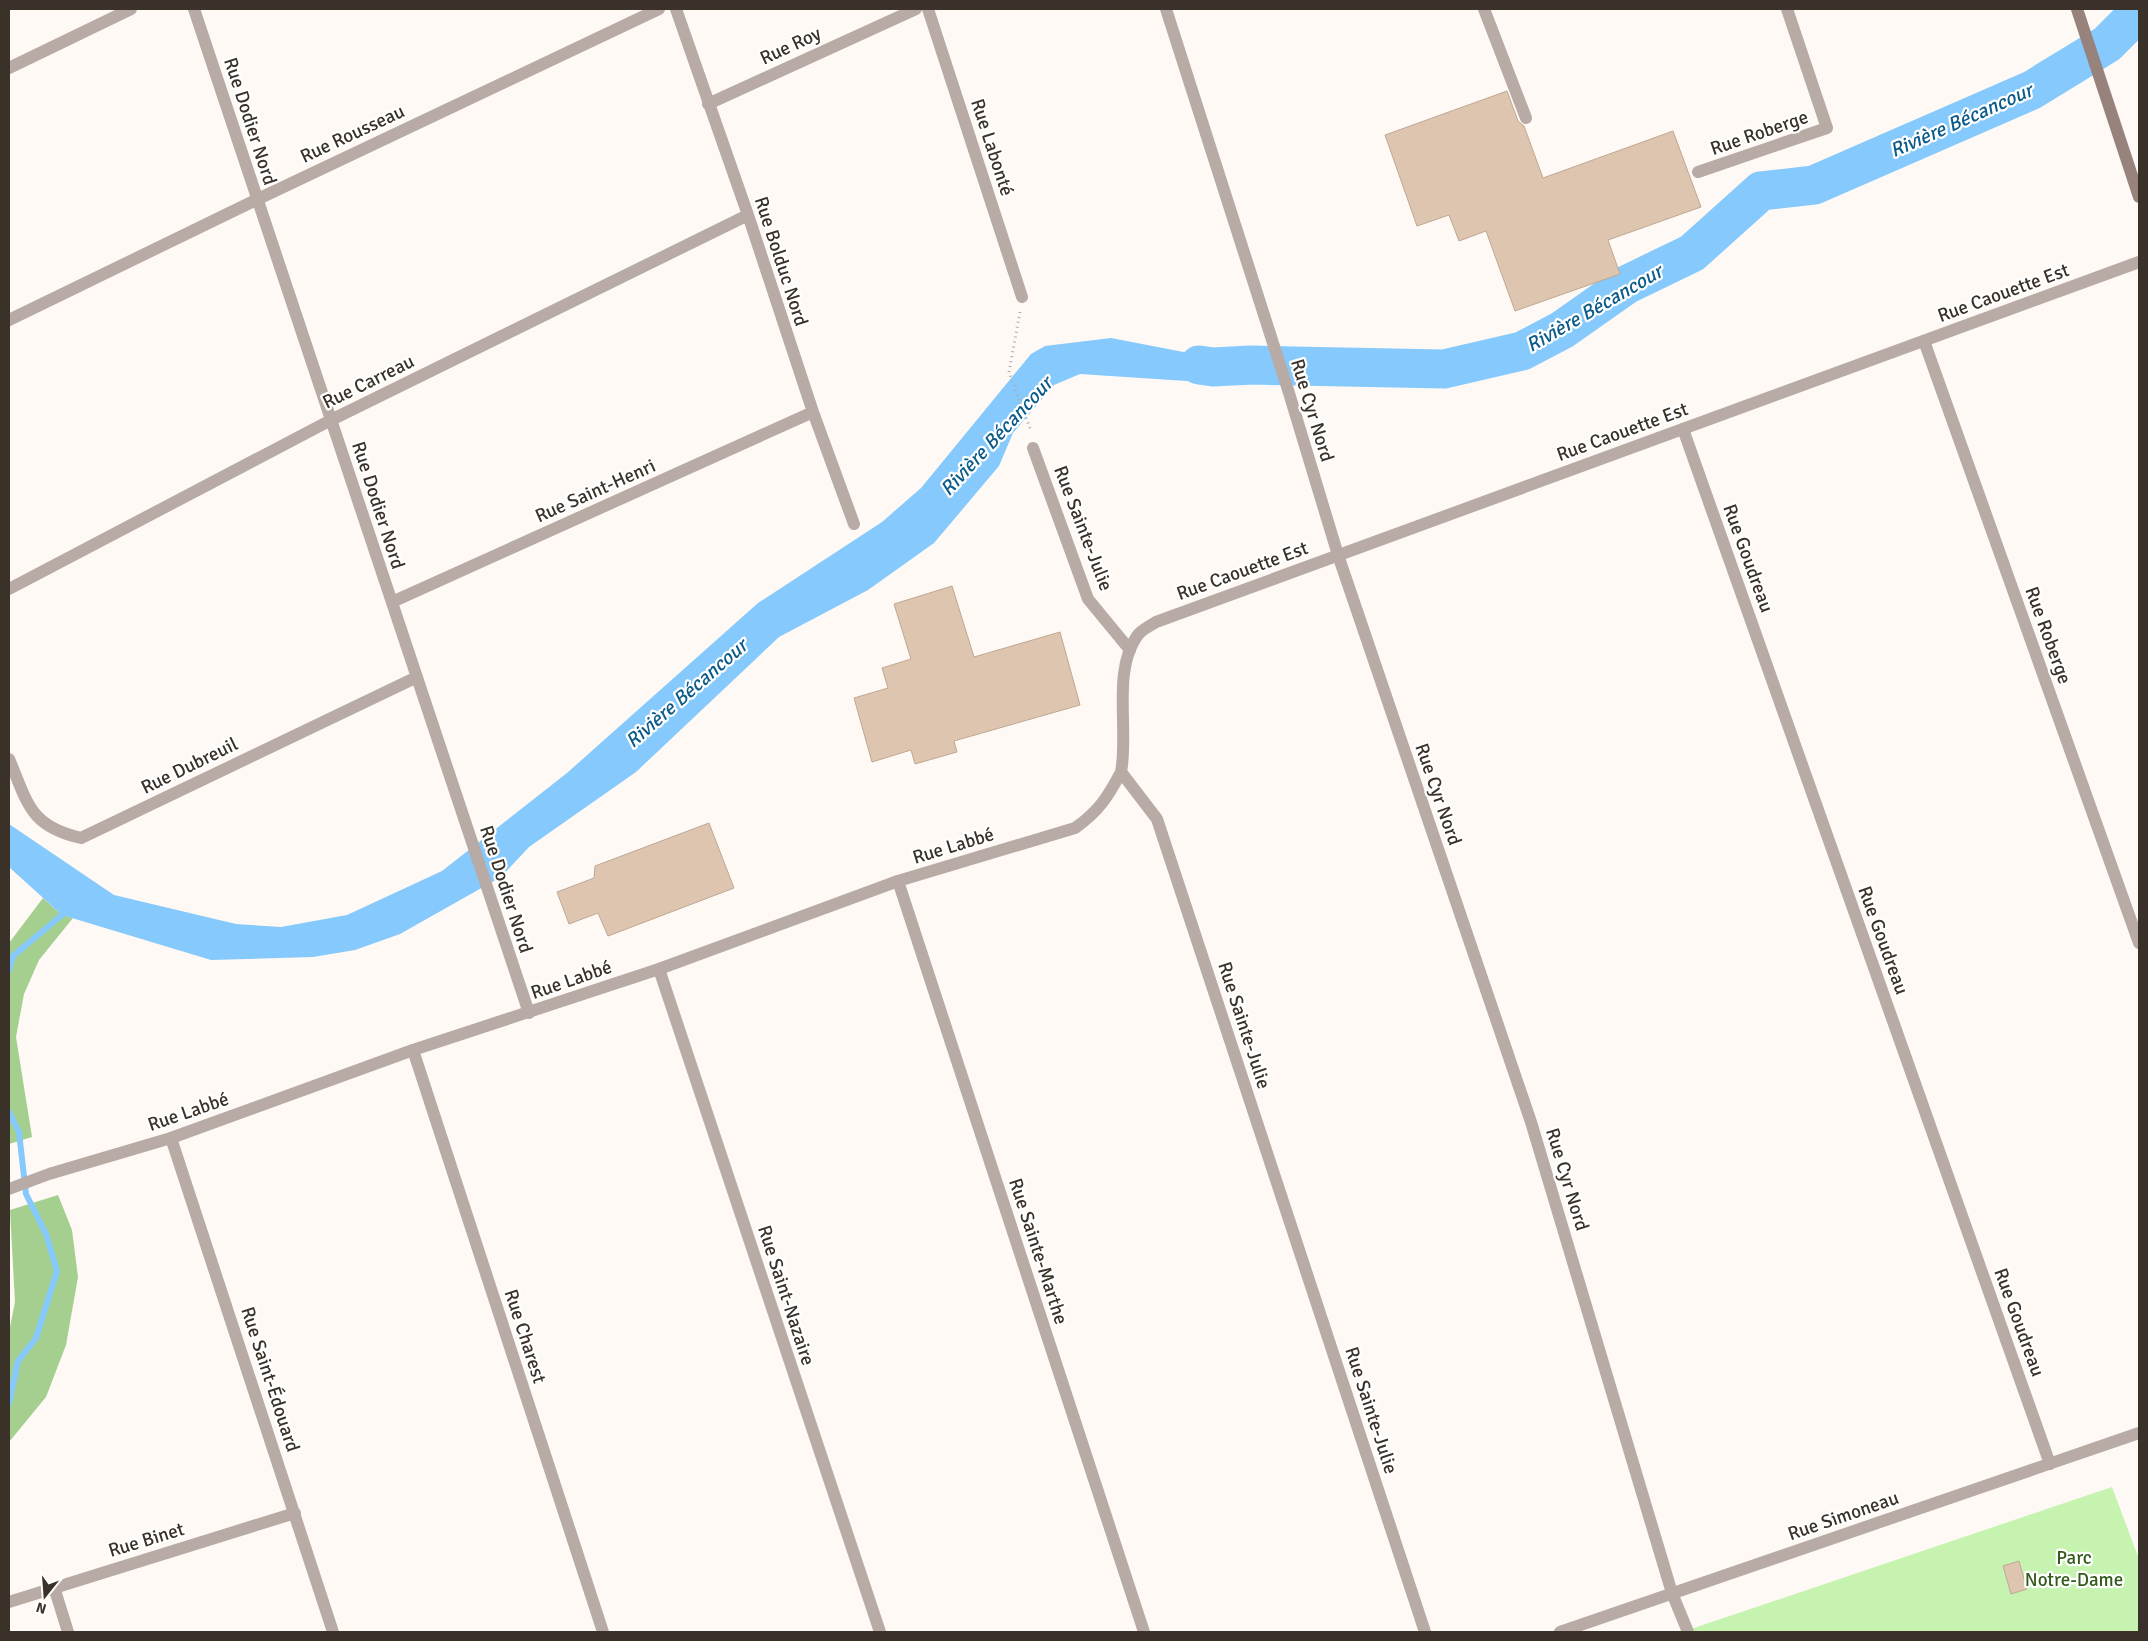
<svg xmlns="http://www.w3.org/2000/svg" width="2148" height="1641" font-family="Signika,sans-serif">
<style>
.green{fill:#c7f3b0}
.forest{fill:#a4cf8e}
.water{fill:#86c9fc}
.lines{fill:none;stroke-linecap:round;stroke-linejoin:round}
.stream{stroke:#86c9fc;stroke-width:6}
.river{stroke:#86c9fc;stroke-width:39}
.building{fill:#ddc5af;stroke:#bfa892}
.path{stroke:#b1aaa4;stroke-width:3;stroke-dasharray:1 4;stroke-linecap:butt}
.service{stroke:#b8aaa5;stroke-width:12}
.minor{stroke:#b8aaa5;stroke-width:12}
.tertiary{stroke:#b8aaa5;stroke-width:12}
.secondary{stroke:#98837c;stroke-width:12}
.labels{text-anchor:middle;stroke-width:4.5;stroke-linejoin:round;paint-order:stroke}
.street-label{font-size:19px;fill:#3a3128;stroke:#fff}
.park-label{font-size:19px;fill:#345b1b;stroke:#fff}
.water-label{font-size:20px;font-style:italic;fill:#0b5b8a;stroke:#fff}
</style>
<rect width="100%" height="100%" fill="#fef9f5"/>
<path class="green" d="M2112,1487L2139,1559V1632H1682Z"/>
<path class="forest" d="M43,898L62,915L73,918L39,960L24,994L16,1037L32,1137L9,1144V943Z
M58,1195L72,1230L78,1277L66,1345L46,1397L9,1442V1332L15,1302L10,1210Z"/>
<path class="water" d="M1111,338L1251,365L1247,385L1080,374L1054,385L1013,433L999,466L934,543L868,590L779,637L636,772L529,847L501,877L400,934L355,950L313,957L211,960L62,915L9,867V824L114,895L236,924L281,927L347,915L442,871L567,773L758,603L882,522L921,488L1031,354L1045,346Z"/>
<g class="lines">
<path class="stream" d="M9,970L13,956L62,915L65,908
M9,1112L19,1132L26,1194L46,1234L57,1271L36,1338L18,1361L9,1403"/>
<path class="river" d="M1199,365L1213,367L1251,365L1444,369L1522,351L1562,330L1626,285L1692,253L1761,191L1814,185L2032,90L2107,44L2135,16L2139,9"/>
</g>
<path class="building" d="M1507,91L1518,121L1524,126L1543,178L1673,131L1701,207L1608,240L1620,274L1515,311L1486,231L1459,241L1449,215L1417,226L1385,135Z
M952,586L974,657L1060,632L1080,705L954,741L957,752L915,764L911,750L872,762L854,698L888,688L882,668L911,659L894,604Z
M709,823L734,888L608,936L598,913L569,924L557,892L594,878L595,866Z
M2019,1561L2027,1589L2011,1594L2003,1566Z"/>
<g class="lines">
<path class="path" d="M1020,312L1009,372L1031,431"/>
<path class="service" d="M1672,1593L1688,1632"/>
<path class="minor" d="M194,9L529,1013
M676,9L748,215L813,412L854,524
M928,9L1022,297
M1166,9L1289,393L1338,555L1531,1122L1672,1593
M1484,9L1526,118
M9,68L131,9
M708,104L916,9
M1698,172L1827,128L1787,9
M9,320L258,199L659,9
M1924,341L2139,943
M1683,429L2050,1464
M1033,448L1088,599L1130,650
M9,589L331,420L748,215
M392,602L813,412
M9,759C28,803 29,826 81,838L417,677
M898,881L1144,1632
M659,969L880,1632
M413,1050L603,1632
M171,1138L333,1632
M54,1587L68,1632
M9,1602L295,1513
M1560,1632L2139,1433"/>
<path class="tertiary" d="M9,1189L49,1174L171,1138L413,1050L659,969L898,881L1075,828C1098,812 1108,797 1121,772
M1425,1632L1157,819L1121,772C1129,730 1112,672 1137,636C1141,630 1150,626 1156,622L2139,262"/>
<path class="secondary" d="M2077,9L2139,197"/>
</g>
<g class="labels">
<g class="street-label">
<text transform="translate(790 45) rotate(-25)" y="7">Rue Roy</text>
<text transform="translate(251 121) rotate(72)" y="7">Rue Dodier Nord</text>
<text transform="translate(1759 132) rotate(-19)" y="7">Rue Roberge</text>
<text transform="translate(352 133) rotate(-25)" y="7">Rue Rousseau</text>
<text transform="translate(993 147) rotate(72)" y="7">Rue Labonté</text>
<text transform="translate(782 261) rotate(72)" y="7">Rue Bolduc Nord</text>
<text transform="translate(2003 292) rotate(-20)" y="7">Rue Caouette Est</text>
<text transform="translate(368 381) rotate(-26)" y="7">Rue Carreau</text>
<text transform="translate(1313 410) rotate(73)" y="7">Rue Cyr Nord</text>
<text transform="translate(1622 431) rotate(-20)" y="7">Rue Caouette Est</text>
<text transform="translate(595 490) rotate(-24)" y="7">Rue Saint-Henri</text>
<text transform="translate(379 505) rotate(72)" y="7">Rue Dodier Nord</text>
<text transform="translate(1084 528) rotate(69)" y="7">Rue Sainte-Julie</text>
<text transform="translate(1749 558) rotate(70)" y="7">Rue Goudreau</text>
<text transform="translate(1242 570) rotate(-20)" y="7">Rue Caouette Est</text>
<text transform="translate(2049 635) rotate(70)" y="7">Rue Roberge</text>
<text transform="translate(189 765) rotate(-26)" y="7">Rue Dubreuil</text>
<text transform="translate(1439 794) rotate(71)" y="7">Rue Cyr Nord</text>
<text transform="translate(953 845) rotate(-17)" y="7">Rue Labbé</text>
<text transform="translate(507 889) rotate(72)" y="7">Rue Dodier Nord</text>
<text transform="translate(1884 940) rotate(70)" y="7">Rue Goudreau</text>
<text transform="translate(571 979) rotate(-19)" y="7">Rue Labbé</text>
<text transform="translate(1245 1025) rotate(72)" y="7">Rue Sainte-Julie</text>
<text transform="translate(188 1111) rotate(-19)" y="7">Rue Labbé</text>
<text transform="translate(1568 1179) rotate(73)" y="7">Rue Cyr Nord</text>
<text transform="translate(1039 1251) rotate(72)" y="7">Rue Sainte-Marthe</text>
<text transform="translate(787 1295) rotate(72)" y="7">Rue Saint-Nazaire</text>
<text transform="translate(2020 1322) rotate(70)" y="7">Rue Goudreau</text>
<text transform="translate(526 1336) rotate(72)" y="7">Rue Charest</text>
<text transform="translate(271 1379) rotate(72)" y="7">Rue Saint-Édouard</text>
<text transform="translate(1372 1410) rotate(72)" y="7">Rue Sainte-Julie</text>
<text transform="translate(1843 1515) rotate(-19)" y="7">Rue Simoneau</text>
<text transform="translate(146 1539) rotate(-17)" y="7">Rue Binet</text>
</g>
<g class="park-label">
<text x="2074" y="1564">Parc<tspan x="2074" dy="22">Notre-Dame</tspan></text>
</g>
<g class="water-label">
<text transform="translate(1961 120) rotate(-24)" y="7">Rivière Bécancour</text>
<text transform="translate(1594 308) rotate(-30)" y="7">Rivière Bécancour</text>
<text transform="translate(996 436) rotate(-47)" y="7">Rivière Bécancour</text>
<text transform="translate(686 693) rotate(-41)" y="7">Rivière Bécancour</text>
</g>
</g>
<rect width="2148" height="1641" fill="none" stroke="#3a3128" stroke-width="20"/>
<g transform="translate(45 1596) rotate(197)" stroke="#ffffff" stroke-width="4" paint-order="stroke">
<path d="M0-4L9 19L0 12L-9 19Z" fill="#3a3128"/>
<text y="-8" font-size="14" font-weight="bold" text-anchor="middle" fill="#3a3128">N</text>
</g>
</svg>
